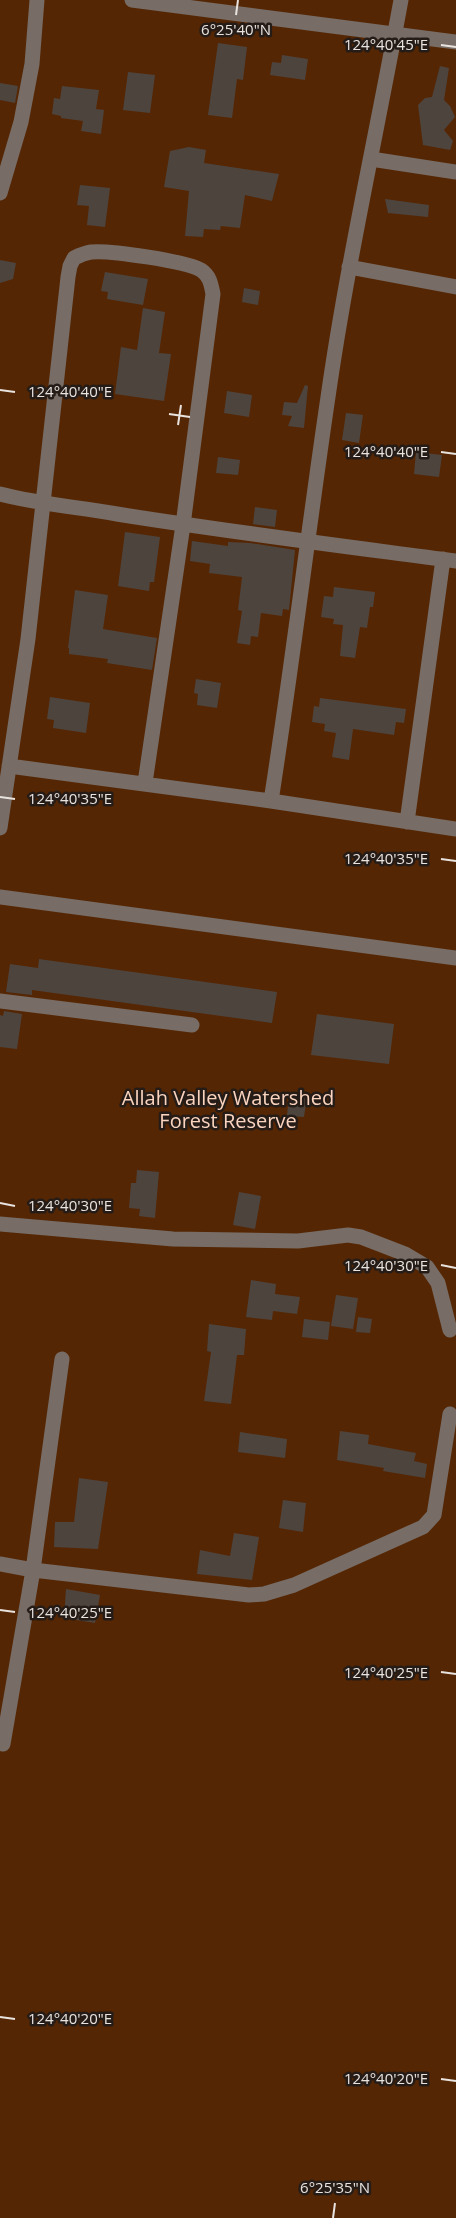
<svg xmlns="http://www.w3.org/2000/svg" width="456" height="2218" font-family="'Open Sans',sans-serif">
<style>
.green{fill:#552603}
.building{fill:#4e443e}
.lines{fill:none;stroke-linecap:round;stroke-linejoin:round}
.street{stroke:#776c66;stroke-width:15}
.ticks{fill:none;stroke:#e9e3df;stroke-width:2}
.labels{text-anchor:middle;stroke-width:5;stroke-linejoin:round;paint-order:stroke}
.park-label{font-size:20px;fill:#fbd4bf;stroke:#251c17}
.ticks-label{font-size:15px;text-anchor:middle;fill:#e9e3df;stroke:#251c17;stroke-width:5;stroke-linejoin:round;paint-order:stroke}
</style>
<rect width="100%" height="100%" fill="#2f2620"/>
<path class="green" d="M0,0H456V2218H0Z"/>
<path class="building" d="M218,43L247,47L243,80L237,79L232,118L208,115Z
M282,55L308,59L305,80L270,75L272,62L281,63Z
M440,66L449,68L444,100L450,106L455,117L444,130L453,141L450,150L423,145L418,105L425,98L432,97Z
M128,72L155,75L150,113L123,110Z
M0,83L18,86L15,103L0,100Z
M62,86L99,90L96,109L104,110L101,134L81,131L83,121L61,118V116L52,114L54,98L60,99Z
M189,147L206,150L204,163L279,174L272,201L245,195L240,228L221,226L220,230L204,229L203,237L185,236L189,191L164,187L170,151Z
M80,185L110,188L105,227L87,225L89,206L77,205Z
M385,199L429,205L428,217L388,213Z
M0,260L16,263L13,279L0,283Z
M105,272L148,279L143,305L107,299L108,292L101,291Z
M244,288L260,291L258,305L242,302Z
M143,308L165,312L159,353L171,354L164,401L115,394L121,347L137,350Z
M305,385L308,386L304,428L288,426L292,416L282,415L284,402L297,403Z
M227,391L252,395L249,417L224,413Z
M346,413L363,415L359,443L342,440Z
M416,452L442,455L439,477L414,474Z
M218,457L240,460L238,475L216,473Z
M255,507L277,510L275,527L253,524Z
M125,532L160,537L154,582H150L149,591L118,586Z
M192,541L228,546V542L250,543L295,550L289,610L283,609L282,616L261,613L258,637L251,636L250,645L237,643L242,611L238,610L242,577L209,573L210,564L190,561Z
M334,587L375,592L373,607H370L367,628L360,627L355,658L340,656L343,625L333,624L334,619L321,617L324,596L333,597Z
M75,590L108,595L103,629L157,638L152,670L107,663L108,659L69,654V648H68Z
M196,679L221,683L217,708L197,705L198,694L194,693Z
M50,697L90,703L86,733L53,728L54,720L47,719Z
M320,698L406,709L404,723L396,722L394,735L353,729L349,760L332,757L336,733L324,731L325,724L312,722L314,706L319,707Z
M39,959L277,992L272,1023L32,990V995L6,992L10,964L38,968Z
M4,1011L22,1014L17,1049L0,1047V1015L3,1016Z
M317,1014L394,1024L389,1064L311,1055Z
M289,1095L307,1097L304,1117L287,1116Z
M137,1170L159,1172L155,1218L139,1216L140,1209L129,1208L131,1183H136Z
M239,1192L261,1196L255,1229L233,1225Z
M251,1280L276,1284L275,1294L300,1297L297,1314L273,1311L272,1320L246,1317Z
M336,1295L358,1298L353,1329L331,1326Z
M358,1317L372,1319L370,1333L356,1332Z
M304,1319L330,1322L328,1340L302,1337Z
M209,1324L246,1329L244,1355H237L231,1404L204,1401L211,1352L207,1351Z
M340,1431L369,1435L368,1444L416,1453L414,1461L427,1464L425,1478L383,1471L384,1468L337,1460Z
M240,1432L287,1439L285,1458L238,1452Z
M79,1478L108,1482L98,1549L54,1547L55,1522H74Z
M283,1500L306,1503L303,1532L279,1528Z
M234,1533L259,1537L252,1580L197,1574L200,1550L230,1556Z
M66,1589L100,1595L95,1623L64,1618Z"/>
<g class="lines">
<path class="street" d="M132,0L456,42
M371,159L456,172
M0,193L21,122L32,64L37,0
M349,267L456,287
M0,494C39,504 77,507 117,514C230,532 343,546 456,561
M9,766L271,801L456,829
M271,801C292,667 308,532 328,397C347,264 377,132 401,0
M407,822L443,559
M0,828L28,639L68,277L70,266L74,258C80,255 85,253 91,252C109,250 185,261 201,270C210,276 211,284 213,294L183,525L145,783
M0,897L456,958
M0,1001L192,1025
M0,1224L173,1239L298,1241L348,1235L361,1237L405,1254L427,1267L438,1283L450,1330
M0,1564L33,1570L249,1595L264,1594L294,1585L423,1527L434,1515L450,1414
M3,1744L33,1570L62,1359"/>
</g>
<path class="ticks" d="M236,15L238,0M441,45L456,47M0,390L15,392M169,414L190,417M178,425L181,405M441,452L456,454M0,797L15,799M441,859L456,861M0,1203L15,1206M441,1265L456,1268M0,1610L15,1612M441,1672L456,1674M0,2017L15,2019M441,2079L456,2081M333,2218L335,2203"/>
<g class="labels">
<g class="park-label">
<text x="228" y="1105">Allah Valley Watershed<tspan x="228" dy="23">Forest Reserve</tspan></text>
</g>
</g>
<g class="ticks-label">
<text x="236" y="35">6°25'40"N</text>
<text x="386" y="50">124°40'45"E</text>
<text x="70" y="397">124°40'40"E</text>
<text x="386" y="457">124°40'40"E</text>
<text x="70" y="804">124°40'35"E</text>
<text x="386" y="864">124°40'35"E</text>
<text x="70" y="1211">124°40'30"E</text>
<text x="386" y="1271">124°40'30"E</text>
<text x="70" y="1618">124°40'25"E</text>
<text x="386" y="1678">124°40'25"E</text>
<text x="70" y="2024">124°40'20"E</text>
<text x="386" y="2084">124°40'20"E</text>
<text x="335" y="2193">6°25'35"N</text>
</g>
</svg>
